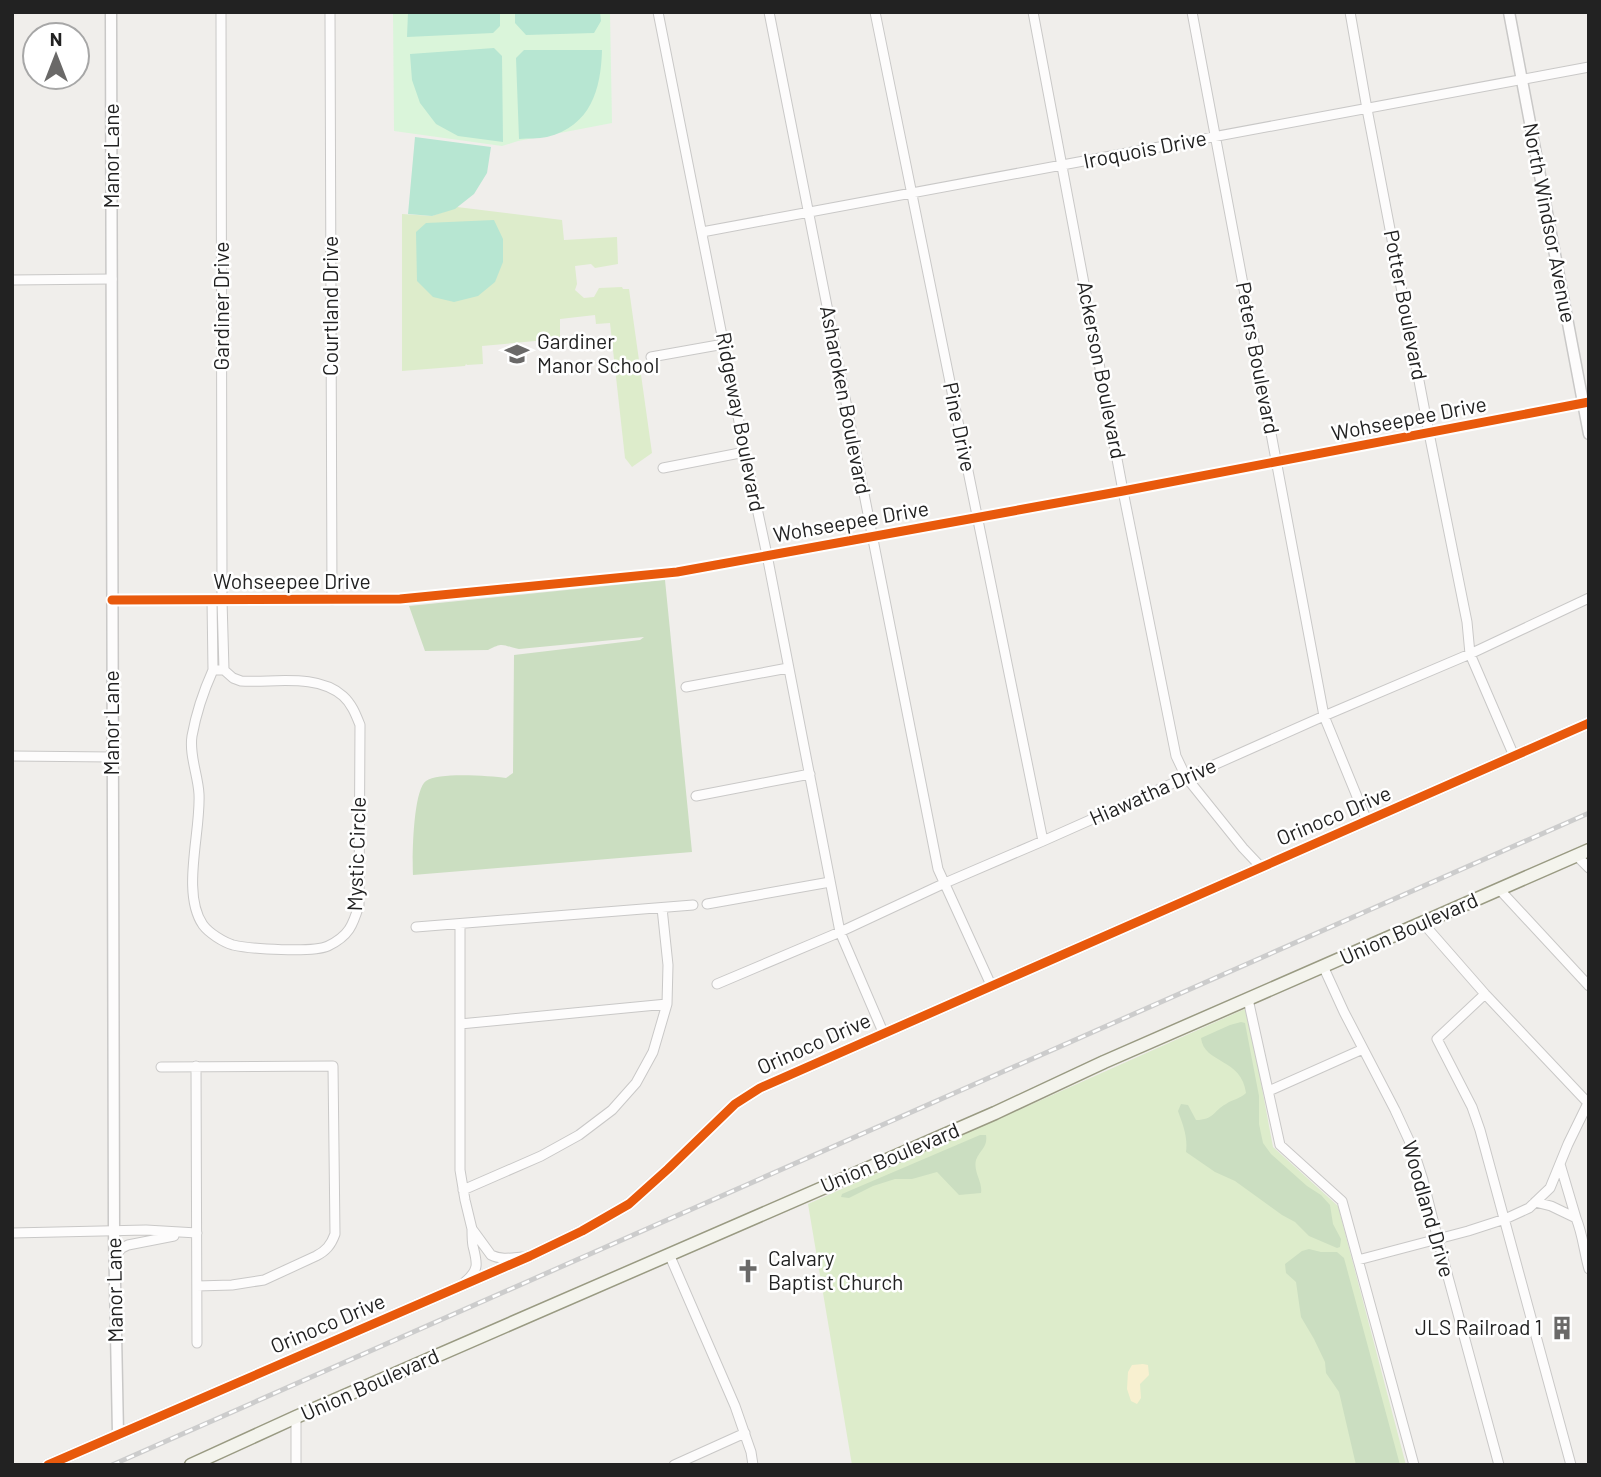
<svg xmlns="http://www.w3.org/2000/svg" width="1601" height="1477" font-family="Barlow,sans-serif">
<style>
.grass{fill:#ddeccb}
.forest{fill:#cbdec1}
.sand{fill:#f8f0d0}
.park{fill:#daf5da}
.pitch{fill:#b7e6d2}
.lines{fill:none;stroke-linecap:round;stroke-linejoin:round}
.minor-casing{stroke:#c9c8c7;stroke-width:11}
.tertiary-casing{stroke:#c9c8c7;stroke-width:13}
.secondary-casing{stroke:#999a82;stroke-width:15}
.minor{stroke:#fdfcfc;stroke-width:9}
.tertiary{stroke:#fdfcfc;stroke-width:10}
.secondary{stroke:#f4f4ed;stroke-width:12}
.rail-casing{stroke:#ccc;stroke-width:5}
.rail{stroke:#fff;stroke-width:2.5;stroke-dasharray:8;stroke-linecap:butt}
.cycleway-casing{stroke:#fff;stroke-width:13}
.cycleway{stroke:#e8590c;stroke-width:9}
.labels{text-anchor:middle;stroke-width:5;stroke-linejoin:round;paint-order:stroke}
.street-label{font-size:21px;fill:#222;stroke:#fff}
.poi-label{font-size:21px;fill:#222;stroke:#fff;text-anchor:start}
</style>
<rect width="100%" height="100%" fill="#f0eeeb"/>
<path class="grass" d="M457,207L562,220L564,240L617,237L618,264L595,268L591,264L575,266L577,284L575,290L584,298L594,297L599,288L622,287L623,289H629L652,453L632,467L625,458L610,323L596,324L595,315L560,319V337L557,339L482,346L483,364L467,365L466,364L465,366L402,371V214L432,216Z
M1247,1008L1273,1147L1338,1206L1406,1465H852L808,1204Z"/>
<path class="forest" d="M665,580L692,852L413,875C412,858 413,790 426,781C438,772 490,776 506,778L513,773L514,655L640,640L644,637L519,649C503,646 504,641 488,650L425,651L409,606Z
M1241,1022L1245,1023L1259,1096V1124L1263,1143L1271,1154L1307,1186L1321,1195L1330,1205L1333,1224L1341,1239L1340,1247L1337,1248L1309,1236L1295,1222L1282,1215L1235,1181L1215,1172L1186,1152C1188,1137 1183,1125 1178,1111L1181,1104L1188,1105L1196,1120C1214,1120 1213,1111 1226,1104C1233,1099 1240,1099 1246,1093C1242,1058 1204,1064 1201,1038L1230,1025Z
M980,1135H986C988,1147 980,1150 976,1160C973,1172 983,1182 981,1193L959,1195L937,1172L912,1179H895L873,1186L849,1198L841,1197L842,1194Z
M1309,1249L1321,1252H1337L1344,1258L1400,1465H1356L1339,1392L1326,1373L1325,1362L1314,1339L1301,1317L1296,1282L1286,1273L1285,1264L1302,1251Z"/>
<path class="sand" d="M1143,1364L1148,1365L1149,1375L1140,1384L1141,1398L1137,1404L1131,1401L1127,1389L1128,1372L1132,1365Z"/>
<path class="park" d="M393,12H610L612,123L518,141L502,146L394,131Z"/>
<path class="pitch" d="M408,12H500V26L493,33L407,37Z
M515,12H600L601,21L594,33L526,35L515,23Z
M494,48L502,56L503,142L458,136L436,124L420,103L412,80L410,54Z
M524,50H602C601,89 591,126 547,137C538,139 528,138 519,139L516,58Z
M415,137L491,147L487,173L474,194L455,209L432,216L408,214Z
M494,220L503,239V262L495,282L478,296L454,302L433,297L417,281L416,232L426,223Z"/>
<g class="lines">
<g class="minor-casing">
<path id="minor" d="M221,12L222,600L224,670
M330,12L332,600
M658,12L745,452L767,555L840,932L883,1032
M769,12L938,869L991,985
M875,12L1043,841
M1033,12L1123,491L1176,756L1186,777L1243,848L1260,866
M1192,12L1324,716L1367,821
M1350,12L1367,109L1429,433L1467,622L1470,654L1514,756
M702,232L1589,67
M12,280L112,279
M651,357L724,344
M663,468L745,452
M112,600L400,599L677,572L1123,491L1589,402
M212,600L213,670
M213,670H224L233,678L241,681C273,683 317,673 343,696C352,704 356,715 360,725L359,905C353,925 349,936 328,946C313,953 251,949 233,945C223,942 209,933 203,925C181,893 201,832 199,794C198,775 189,755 192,736C196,714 204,690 213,670Z
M686,687L788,668
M12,756L112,757
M696,796L810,774
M1576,855L1589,868
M1499,889L1589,986
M707,904L830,882
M1422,922L1485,994L1589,1104
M460,925V1170L465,1200L472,1229
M416,927L693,905
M1323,966L1344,1012L1395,1110L1413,1149L1423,1180L1438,1240L1499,1465
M717,984L840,932L945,883L1043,841L1324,716L1470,654L1589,598
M1485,994L1437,1039L1472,1107L1480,1130L1571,1465
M1248,999L1280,1145L1342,1201L1414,1465
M460,1024L667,1004
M196,1066L197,1343
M161,1067L333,1066L335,1234C331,1245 326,1251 316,1256L264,1280L232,1285L197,1286
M1269,1091L1363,1049
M463,1190L541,1156L579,1135L612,1110L636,1083L653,1052L667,1004L668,965L662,908
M1535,1202L1551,1206L1576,1218L1560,1164
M1576,1218C1583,1235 1584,1252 1589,1269
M12,1233L146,1230L197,1233
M669,1254L735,1406L751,1452L753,1465
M115,1256L122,1248L128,1245L174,1236
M1358,1260L1468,1231L1505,1219L1529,1208L1550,1188L1568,1144L1589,1101
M465,1282C480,1269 477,1263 473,1246C472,1241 472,1234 472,1229L491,1255C501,1260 511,1258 522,1257
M296,1417V1465
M674,1465L745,1433"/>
</g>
<g class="tertiary-casing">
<path id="tertiary" d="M111,12L114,1232L118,1434
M1509,12L1589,434
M48,1465L530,1256L582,1231L629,1204L668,1169L735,1104L760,1088L1589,723"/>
</g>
<g class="secondary-casing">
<path id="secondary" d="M191,1465L296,1417L995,1113L1104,1062L1589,850"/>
</g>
<use href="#minor" class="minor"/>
<use href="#tertiary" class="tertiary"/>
<use href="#secondary" class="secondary"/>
<g class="rail-casing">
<path id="rail" d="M112,1465L1589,813"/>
</g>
<use href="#rail" class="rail"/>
<g class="cycleway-casing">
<path id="cycleway" d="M112,600L400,599L677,572L1123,491L1589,402
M48,1465L530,1256L582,1231L629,1204L668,1169L735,1104L760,1088L1589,723"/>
</g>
<use href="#cycleway" class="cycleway"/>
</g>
<defs>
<g id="school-bare" transform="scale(1.89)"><path d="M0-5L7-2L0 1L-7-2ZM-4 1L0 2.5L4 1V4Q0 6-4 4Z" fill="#6a6968" stroke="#fff" stroke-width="2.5" paint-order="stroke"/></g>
<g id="church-bare" transform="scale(1.89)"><path d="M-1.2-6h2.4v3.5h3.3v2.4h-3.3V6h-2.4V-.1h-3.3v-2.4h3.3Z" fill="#6a6968" stroke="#fff" stroke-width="2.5" paint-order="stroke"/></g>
<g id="building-bare" transform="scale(1.89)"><path d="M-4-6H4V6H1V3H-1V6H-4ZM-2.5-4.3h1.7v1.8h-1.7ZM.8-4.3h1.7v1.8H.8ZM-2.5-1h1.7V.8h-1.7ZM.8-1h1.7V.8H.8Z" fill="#6a6968" stroke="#fff" stroke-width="2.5" paint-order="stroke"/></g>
</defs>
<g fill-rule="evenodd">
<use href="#school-bare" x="517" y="354"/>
<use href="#church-bare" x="748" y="1271"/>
<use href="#building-bare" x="1562" y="1328"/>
</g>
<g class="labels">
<g class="street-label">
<text transform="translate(1145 150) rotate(-11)" y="7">Iroquois Drive</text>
<text transform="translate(112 156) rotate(-90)" y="7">Manor Lane</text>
<text transform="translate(1549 223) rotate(79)" y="7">North Windsor Avenue</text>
<text transform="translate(1405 305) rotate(79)" y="7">Potter Boulevard</text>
<text transform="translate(222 306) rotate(-90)" y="7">Gardiner Drive</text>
<text transform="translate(331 306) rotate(-90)" y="7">Courtland Drive</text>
<text transform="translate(1257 358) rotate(79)" y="7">Peters Boulevard</text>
<text transform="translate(1101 370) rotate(79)" y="7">Ackerson Boulevard</text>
<text transform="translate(845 400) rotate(79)" y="7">Asharoken Boulevard</text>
<text transform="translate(1409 419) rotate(-11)" y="7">Wohseepee Drive</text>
<text transform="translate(740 422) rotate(79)" y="7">Ridgeway Boulevard</text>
<text transform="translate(959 427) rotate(78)" y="7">Pine Drive</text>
<text transform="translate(851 522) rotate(-10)" y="7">Wohseepee Drive</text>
<text x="292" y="589">Wohseepee Drive</text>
<text transform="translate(112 723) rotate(-90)" y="7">Manor Lane</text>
<text transform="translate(1153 792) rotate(-24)" y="7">Hiawatha Drive</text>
<text transform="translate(1334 816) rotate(-23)" y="7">Orinoco Drive</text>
<text transform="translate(357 854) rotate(-88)" y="7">Mystic Circle</text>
<text transform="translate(1409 929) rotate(-24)" y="7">Union Boulevard</text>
<text transform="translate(814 1044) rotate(-24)" y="7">Orinoco Drive</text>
<text transform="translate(890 1158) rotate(-23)" y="7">Union Boulevard</text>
<text transform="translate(1428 1209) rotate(74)" y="7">Woodland Drive</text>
<text transform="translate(115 1290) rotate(-91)" y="7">Manor Lane</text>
<text transform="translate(328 1324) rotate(-23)" y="7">Orinoco Drive</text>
<text transform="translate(370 1385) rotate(-24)" y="7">Union Boulevard</text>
</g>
<g class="poi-label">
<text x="537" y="349">Gardiner<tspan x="537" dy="24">Manor School</tspan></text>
<text x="768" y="1266">Calvary<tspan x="768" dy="24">Baptist Church</tspan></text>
<text x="1542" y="1335" text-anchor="end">JLS Railroad 1</text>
</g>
</g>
<rect width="1601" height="1477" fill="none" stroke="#222222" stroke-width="28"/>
<g transform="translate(56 56)"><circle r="33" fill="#ffffff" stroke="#a7a7a7" stroke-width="2"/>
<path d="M0-5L12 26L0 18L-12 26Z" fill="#6a6968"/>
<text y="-10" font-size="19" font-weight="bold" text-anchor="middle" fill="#222222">N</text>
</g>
</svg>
